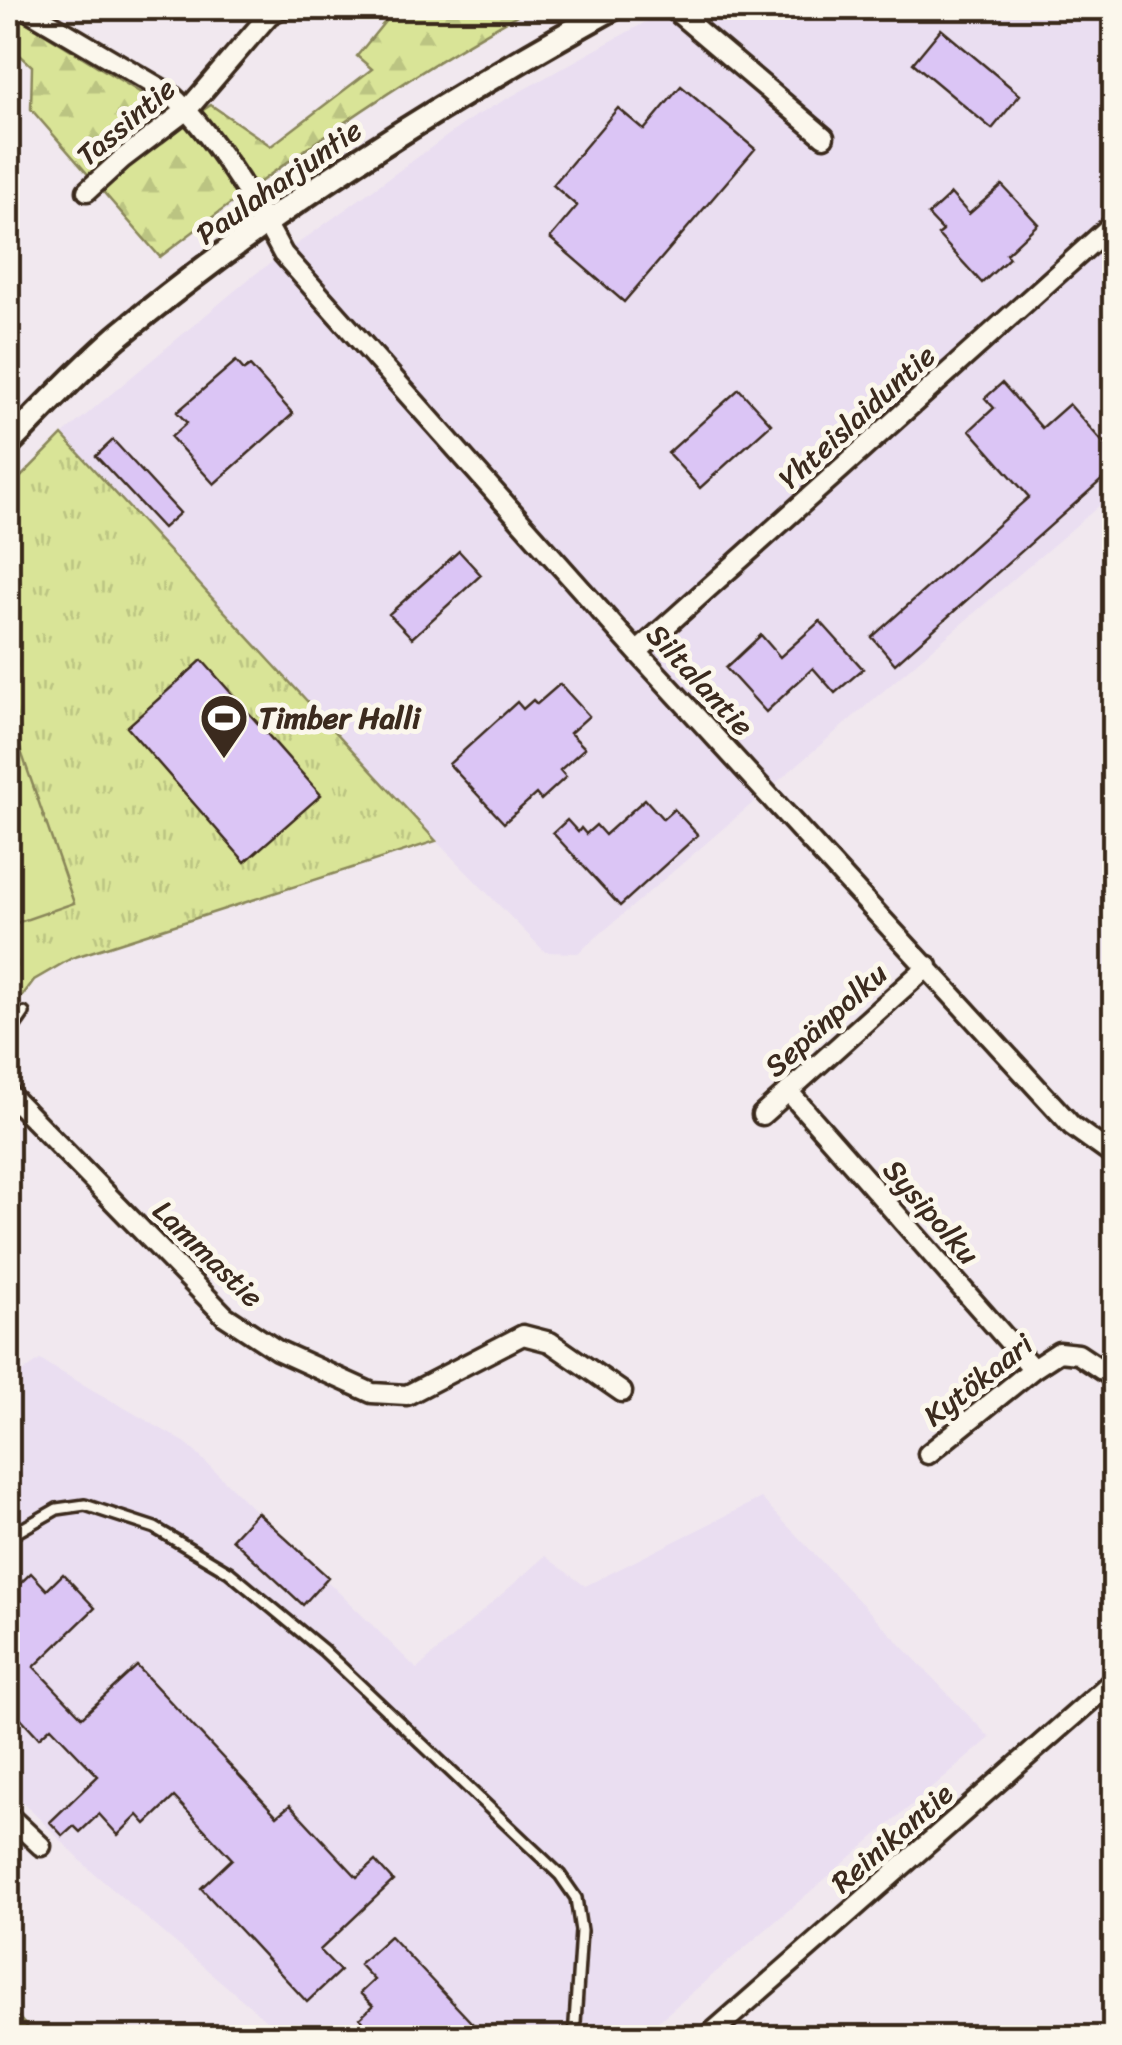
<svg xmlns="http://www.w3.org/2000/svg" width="1122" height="2045" font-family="Sriracha,sans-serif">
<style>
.built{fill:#eadef1}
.grass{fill:url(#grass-tufts);stroke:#8a875a;stroke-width:2.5}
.forest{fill:url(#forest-firs);stroke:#8a875a;stroke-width:2.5}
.garden{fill:#d9e497;stroke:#8a875a;stroke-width:2.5}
.building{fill:#dbc5f5;stroke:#3b2a1e;stroke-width:2.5}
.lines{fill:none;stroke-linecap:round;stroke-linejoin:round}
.lane-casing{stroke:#3b2a1e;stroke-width:16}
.street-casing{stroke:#3b2a1e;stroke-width:25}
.secondary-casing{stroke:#3b2a1e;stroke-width:30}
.lane{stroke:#fbf7ec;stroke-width:9}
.street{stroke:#fbf7ec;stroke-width:18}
.secondary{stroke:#fbf7ec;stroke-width:22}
.labels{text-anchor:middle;stroke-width:10;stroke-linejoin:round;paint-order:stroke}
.street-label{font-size:30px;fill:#3b2a1e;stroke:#fbf7ec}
.poi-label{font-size:30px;font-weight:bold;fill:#3b2a1e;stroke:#fbf7ec;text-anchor:start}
</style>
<defs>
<pattern id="grass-tufts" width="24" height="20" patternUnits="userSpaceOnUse" patternTransform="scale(2.5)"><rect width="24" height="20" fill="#d9e497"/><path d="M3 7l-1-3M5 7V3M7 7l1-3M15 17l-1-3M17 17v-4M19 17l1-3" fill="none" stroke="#bbc482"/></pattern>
<pattern id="forest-firs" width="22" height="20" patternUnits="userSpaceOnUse" patternTransform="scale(2.5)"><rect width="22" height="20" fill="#d9e497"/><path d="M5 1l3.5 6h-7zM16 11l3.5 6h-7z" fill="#bbc482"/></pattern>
</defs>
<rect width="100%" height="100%" fill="#f1e8ef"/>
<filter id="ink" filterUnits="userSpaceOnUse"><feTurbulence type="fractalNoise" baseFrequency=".01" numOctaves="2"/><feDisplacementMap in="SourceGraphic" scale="20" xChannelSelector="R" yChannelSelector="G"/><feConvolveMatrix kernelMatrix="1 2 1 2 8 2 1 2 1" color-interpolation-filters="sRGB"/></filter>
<g filter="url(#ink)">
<path class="built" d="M671,8H1114V493L578,953L545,952L436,841L62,435L250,278L472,118Z
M40,1360L186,1443L417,1669L545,1556L585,1586L761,1498L990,1738L640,2037H286L90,1870L8,1787V1382Z"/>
<path class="grass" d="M62,435L436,841L72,958L34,980L14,1007L8,1003V490Z
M12,2010L36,2037H8V2014Z"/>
<path class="forest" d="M396,8H530C400,79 277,167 160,257L31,109L32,66L8,44V11L154,101L179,125L211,105L271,146L372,69L357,56Z"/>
<path class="garden" d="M8,714L74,903L8,926Z"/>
<path class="building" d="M941,29L1020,95L992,129L913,63Z
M681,86L755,149L624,302L550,238L577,206L553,185L618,108L644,130Z
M1002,185L1038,224L1006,254L1009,258L982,283L938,235L943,231L928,215L951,194L969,214Z
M236,361L244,370L250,366L293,414L214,484L171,437L187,423L177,412Z
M1002,383L1042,428L1069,404L1114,455V469L895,664L872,637L1029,497L970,430L994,408L985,398Z
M739,389L771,424L700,488L668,453Z
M113,440L180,513L163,528L96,456Z
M459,551L481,575L412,638L389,614Z
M820,621L863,669L835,693L813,668L766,712L726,668L761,635L780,657Z
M202,660L321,795L245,862L127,727Z
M560,684L589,716L570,733L585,748L560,770L566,777L541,800L536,794L504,823L449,764L517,702L523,709L533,700L537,704Z
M645,799L663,819L674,809L698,835L620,906L553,833L567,820L578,832L581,828L586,834L596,825L605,835Z
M257,1512L328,1577L303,1605L232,1539Z
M31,1573L47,1590L63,1574L95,1608L34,1667L82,1717L137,1666L277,1816L290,1805L357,1877L375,1861L393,1881L320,1950L340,1971L307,2002L201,1888L232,1859L174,1797L146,1824L138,1815L118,1835L99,1814L80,1832L74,1826L63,1836L50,1822L98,1776L51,1727L39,1738L8,1704V1595Z
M390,1936L486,2038H378L360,2018L373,2006L360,1993L374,1980L359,1964Z"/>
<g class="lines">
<g class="lane-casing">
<path id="lane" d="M8,1036L24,1013
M8,1537L57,1509L85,1505L155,1528L229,1572L323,1650L560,1875L576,1898L581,1931L574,2038"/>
</g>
<g class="street-casing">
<path id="street" d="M24,8L170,94C208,127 259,208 283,254L637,652L1072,1126L1114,1156
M672,8L824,137
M87,191L122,159L188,109L269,15L282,8
M637,652L1114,223
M788,1091L1033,1369
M8,1093L225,1316L277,1350L372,1393L407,1395L523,1335L550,1342L622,1392
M762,1115L928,966
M928,1454L1033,1369L1059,1352L1078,1354L1114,1378
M8,1815L41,1846
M706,2038L1114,1680"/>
</g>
<g class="secondary-casing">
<path id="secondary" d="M8,444C44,408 79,370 117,337C270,210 440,104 613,8"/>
</g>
<use href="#lane" class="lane"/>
<use href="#street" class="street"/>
<use href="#secondary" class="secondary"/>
</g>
</g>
<defs>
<g id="stadium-pin" transform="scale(2.5)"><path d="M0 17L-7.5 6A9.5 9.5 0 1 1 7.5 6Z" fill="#3b2a1e" stroke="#fbf7ec"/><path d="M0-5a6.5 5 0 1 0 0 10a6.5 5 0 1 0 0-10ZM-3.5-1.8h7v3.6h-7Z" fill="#fff"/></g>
</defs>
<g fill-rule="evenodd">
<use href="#stadium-pin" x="224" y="718"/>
</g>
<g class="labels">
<g class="street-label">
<text transform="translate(126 122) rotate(-40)" y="10">Tassintie</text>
<text transform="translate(279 182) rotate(-35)" y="10">Paulaharjuntie</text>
<text transform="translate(857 417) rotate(-42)" y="10">Yhteislaiduntie</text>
<text transform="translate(700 680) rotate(47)" y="10">Siltalantie</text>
<text transform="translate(826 1020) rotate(-42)" y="10">Sepänpolku</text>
<text transform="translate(931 1212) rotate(49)" y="10">Sysipolku</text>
<text transform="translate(208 1254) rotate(44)" y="10">Lammastie</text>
<text transform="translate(978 1380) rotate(-38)" y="10">Kytökaari</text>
<text transform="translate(892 1838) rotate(-41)" y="10">Reinikantie</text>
</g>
<g class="poi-label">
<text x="259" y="728">Timber Halli</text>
</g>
</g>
<rect width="1122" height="2045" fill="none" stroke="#fbf7ec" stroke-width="40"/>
<rect x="20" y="20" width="1082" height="2005" fill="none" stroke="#3b2a1e" stroke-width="4" filter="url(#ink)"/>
</svg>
